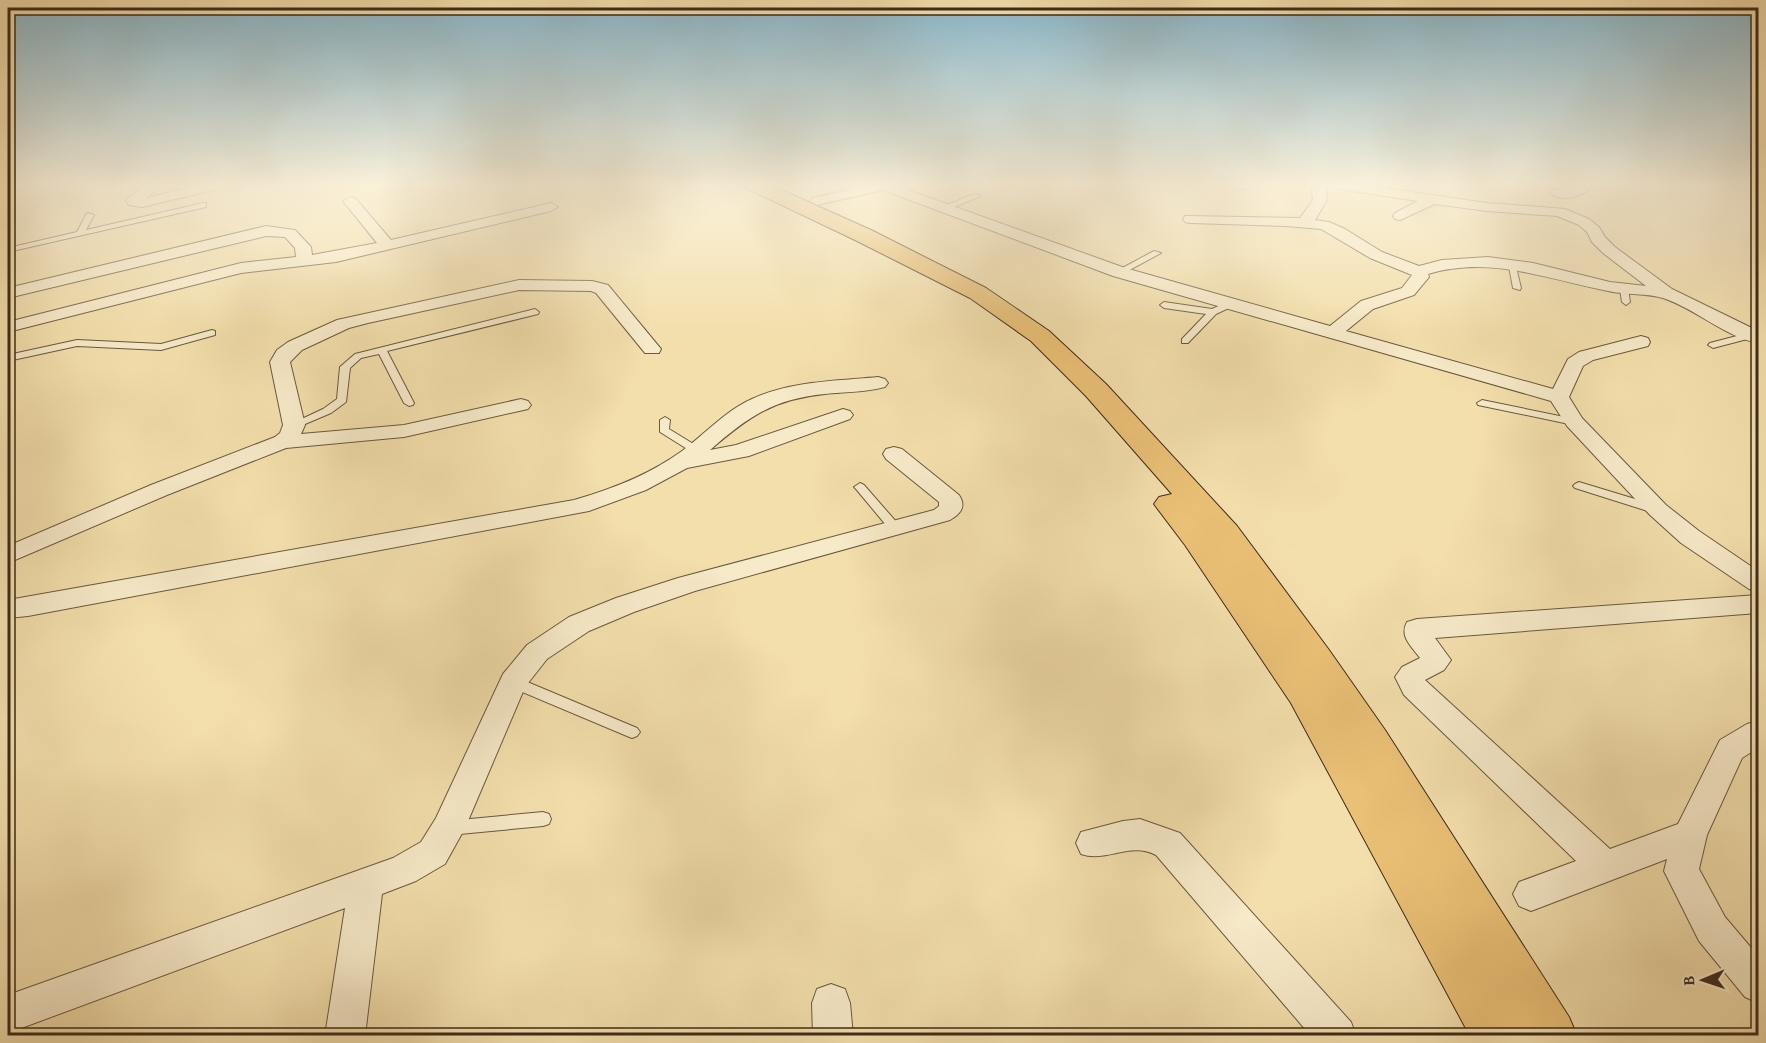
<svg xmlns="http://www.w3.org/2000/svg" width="1766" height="1043" font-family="'Gentium Book Plus',serif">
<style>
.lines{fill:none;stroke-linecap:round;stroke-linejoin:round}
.lane-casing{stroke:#6a5840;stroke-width:2}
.street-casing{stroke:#6a5840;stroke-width:2}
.highway-casing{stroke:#3c2b1c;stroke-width:2}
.lane{fill:#f7eac9;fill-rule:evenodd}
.street{fill:#f7eac9;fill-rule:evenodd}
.highway{fill:#eac076;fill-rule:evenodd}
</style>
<rect width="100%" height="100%" fill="#f3dfac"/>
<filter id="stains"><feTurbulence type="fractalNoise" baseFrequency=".00333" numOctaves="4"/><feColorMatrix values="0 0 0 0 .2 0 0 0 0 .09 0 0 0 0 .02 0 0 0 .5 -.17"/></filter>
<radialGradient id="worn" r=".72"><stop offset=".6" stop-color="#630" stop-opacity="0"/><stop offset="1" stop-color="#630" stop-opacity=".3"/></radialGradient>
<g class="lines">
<g class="lane-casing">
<path id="lane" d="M1254,184H1269L1238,190L1234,188Z
M1601,184H1608L1603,188H1599L1597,187Z
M974,194L981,196L947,210L940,208Z
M203,203H206V207L8,252V248L77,232L87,213L94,215L86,230Z
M1154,251L1161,253L1122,274L1115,272Z
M1508,261L1515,263L1521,288L1520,290L1513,288Z
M1624,286L1628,289L1630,302L1626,305L1622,302L1620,289Z
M1230,301L1234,304L1233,306L1216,314L1188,343H1182V339L1206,314L1164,308L1160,305L1164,302L1212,309Z
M535,309L539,312L538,314L387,351L414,403L413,405L409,406L404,403L379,354L361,358L350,368L346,402L331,413L298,427L294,428L289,425L323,409L337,399L340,367L355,354Z
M212,330L215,331V335L161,350L77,346L8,361V355L77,340L161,344Z
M1752,332L1755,333V337L1713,348L1708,345L1710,343Z
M1482,400L1574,419L1579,422L1574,425L1478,405L1477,403Z
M665,417L670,420L669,429L700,448L701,450L700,452H692L660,432V420Z
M1579,482L1658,506L1660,509L1654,513L1575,488L1573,486L1575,484Z
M860,483L864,485L899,525L901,528L899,531H891L856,489L854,487Z
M513,676L637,728L640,732L637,736L632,738L627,736L508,686L506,682L508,678Z
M543,812L549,814L551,819L549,824L543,826L449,835L443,833L441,828L443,823L449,821Z"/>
</g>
<g class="street-casing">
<path id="street" d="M8,184H34L32,187L8,192Z
M147,184H162L146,198L205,184H228L226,187L142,207L129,205L126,201L128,198Z
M875,184H898L897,186L1125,268L1330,326L1361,301L1402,288L1412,275L1370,258L1321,229L1286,226L1190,223L1185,222L1183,219L1185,216L1300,218L1313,200L1311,184H1357L1487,203L1565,209L1589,219L1599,227L1605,237L1615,247L1672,289L1758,331V343C1725,337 1696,309 1663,298C1646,293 1626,295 1608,291C1547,279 1490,255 1428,274L1429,277L1414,295L1373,309L1346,331L1553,389L1568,359L1579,352L1641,336L1648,338L1650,342L1648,346L1593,360L1583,366L1569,397L1582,418L1666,505L1699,531L1758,571V592L1749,589L1681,543L1650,515L1567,426L1551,401L1113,276L883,190L817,205L810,201L812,198ZM1326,187L1418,201L1395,213L1393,216L1395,219L1400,220L1435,204L1487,211L1557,216L1579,225L1587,232L1592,242L1603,253L1646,286L1610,282L1533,263L1488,257L1442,260L1419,266L1382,252L1345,229L1329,222L1315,220L1327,200Z
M1580,184H1595C1586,195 1562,204 1551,193L1553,190L1575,187Z
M1749,184H1758V188L1751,187Z
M350,197L355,198L391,240L551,203L558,207L551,211L336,262L241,273L8,332V322L241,263L296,257L295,248L285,237L266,236L8,298V288L266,226L295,230L311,247L312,255L377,243L343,201Z
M519,280L592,281L608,285L661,349L659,353H645L596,293L591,291L519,290L368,323L349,328L302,350L290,362L305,425L301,434L404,425L521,399L528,401L531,405L528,409L404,437L286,448L167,495L8,563V546L151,485L275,437L280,433L283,425L270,362L277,350L288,342L337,320Z
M878,377L885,379L888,383L885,387C866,392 845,392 825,394C773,399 748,417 710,450L736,445L843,409L850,411L853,415L850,419L749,456L687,468L646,490L589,511L28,616L8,618V600L574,500C612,489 649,475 682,451C705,434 725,411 752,399C791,381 836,381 878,377Z
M894,447L902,449L959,495C967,507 960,514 950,520L695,591L634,612L589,631L547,659L525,687L465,828L445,864L416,881L382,894L365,1036H325L345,908L8,1033V995L393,858L421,842L436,818L503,674L527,645L569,617L616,598L678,578L934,510L939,506V502L886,459L883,454L886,449Z
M1758,595V613L1435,638L1451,660L1444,670L1425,680L1610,849L1678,824L1720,740L1747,724L1758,721V748L1742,758L1707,835L1699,869L1725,917L1758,956V1003L1745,997L1699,941L1664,871L1667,859L1531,911L1519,906L1513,894L1519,882L1576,861L1404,695L1395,677L1402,667L1420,658C1411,646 1399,636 1407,622L1417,619Z
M1140,819L1180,833L1351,1022L1356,1036H1311L1156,855C1130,841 1106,863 1081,854L1076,843L1081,832L1123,821Z
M831,984L845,989L850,1003L853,1036H813L812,1003L817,989Z"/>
</g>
<g class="highway-casing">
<path id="highway" d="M743,184H768L871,230L986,288L1049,331L1106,384L1237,526L1329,650L1385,730L1569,1017L1577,1036H1470L1291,703L1185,545L1154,504L1159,497L1172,494L1086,396L1031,341L970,298L855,240L746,188Z"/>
</g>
<use href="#lane" class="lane"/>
<use href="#street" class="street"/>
<use href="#highway" class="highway"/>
</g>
<linearGradient id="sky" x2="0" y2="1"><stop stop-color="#89b8cd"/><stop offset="0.56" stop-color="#faf1da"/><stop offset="1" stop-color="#faf1da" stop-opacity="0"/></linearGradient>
<rect width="1766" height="330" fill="url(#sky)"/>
<rect width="1766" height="1043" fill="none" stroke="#f3dfac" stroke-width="30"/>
<rect x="9" y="9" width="1748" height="1025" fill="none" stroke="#3c2b1c" stroke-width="3"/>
<rect x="15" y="15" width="1736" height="1013" fill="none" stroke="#3c2b1c" stroke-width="1.5"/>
<g transform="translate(1703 980) rotate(268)" stroke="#f7eac9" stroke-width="4.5" paint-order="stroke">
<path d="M0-4.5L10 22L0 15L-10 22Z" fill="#3c2b1c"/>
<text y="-9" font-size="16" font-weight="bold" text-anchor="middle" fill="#3c2b1c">B</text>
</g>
<rect width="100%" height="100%" filter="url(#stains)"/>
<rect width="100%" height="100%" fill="url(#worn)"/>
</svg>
